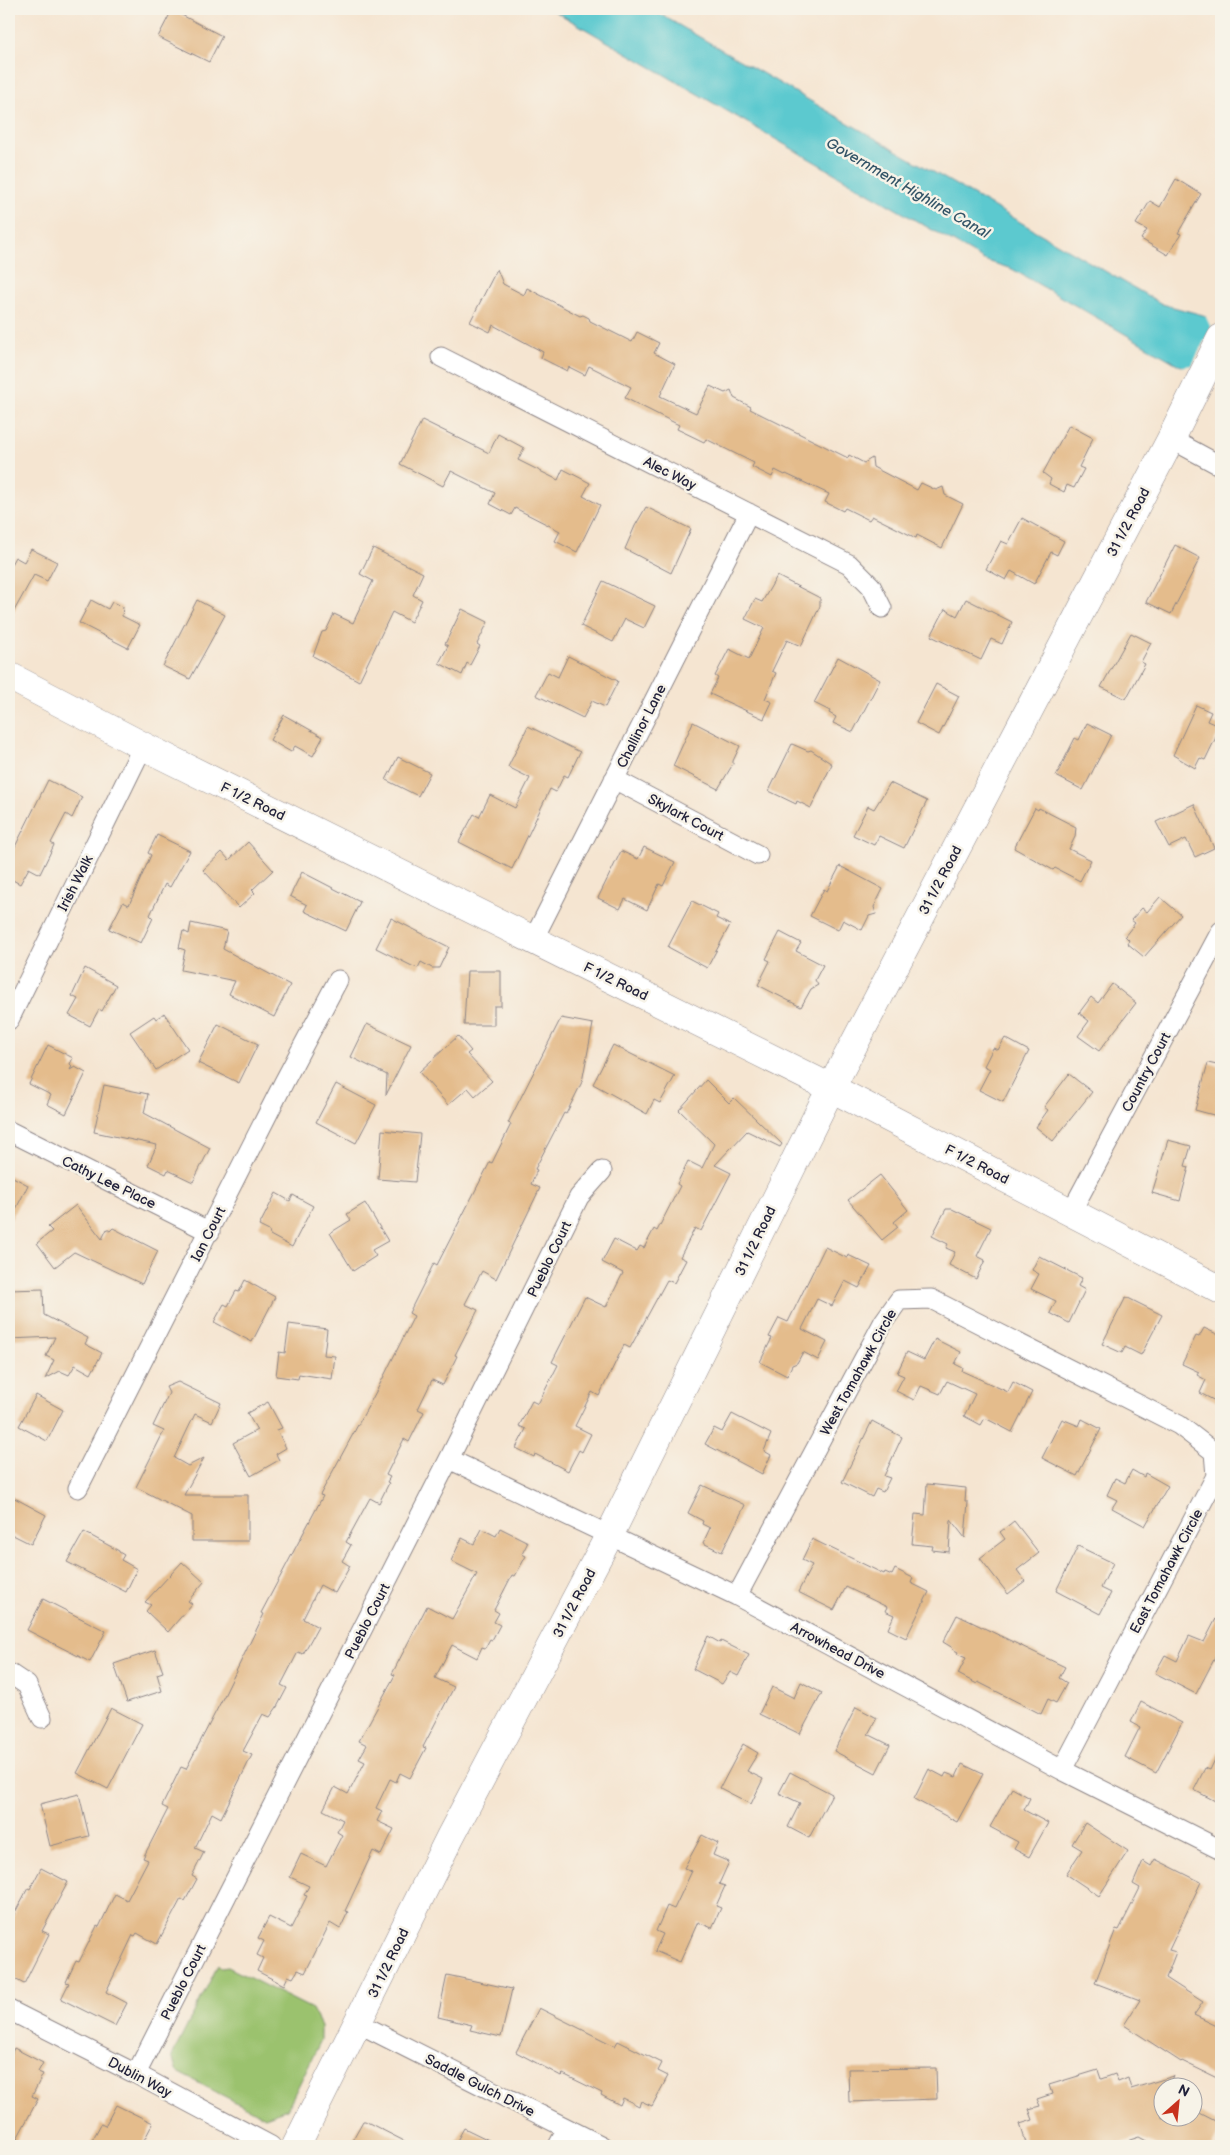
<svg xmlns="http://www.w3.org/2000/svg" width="1230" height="2155" font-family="'Balsamiq Sans',sans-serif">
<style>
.green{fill:#9bc26e;stroke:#5e7254}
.water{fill:#5cc9cf;stroke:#3f7685}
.pier{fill:#f5e5d1}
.building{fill:#e4bc8c}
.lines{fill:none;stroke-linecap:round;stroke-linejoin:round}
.street-casing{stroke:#8c8486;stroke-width:21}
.secondary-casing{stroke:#8c8486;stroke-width:29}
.street{stroke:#fff;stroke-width:19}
.secondary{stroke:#fff;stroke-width:28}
.labels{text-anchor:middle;stroke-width:5;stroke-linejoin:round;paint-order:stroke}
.street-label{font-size:14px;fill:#22223b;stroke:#f7f3e8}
.water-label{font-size:15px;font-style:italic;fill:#335467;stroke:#f7f3e8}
</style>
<rect width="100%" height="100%" fill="#f7f3e8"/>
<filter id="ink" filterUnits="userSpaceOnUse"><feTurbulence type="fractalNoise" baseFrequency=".02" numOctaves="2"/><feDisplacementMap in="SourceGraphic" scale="10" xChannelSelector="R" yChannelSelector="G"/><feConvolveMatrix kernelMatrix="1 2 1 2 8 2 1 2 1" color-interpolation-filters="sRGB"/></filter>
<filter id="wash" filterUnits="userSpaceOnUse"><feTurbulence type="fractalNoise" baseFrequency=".0096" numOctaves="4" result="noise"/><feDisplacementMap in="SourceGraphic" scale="20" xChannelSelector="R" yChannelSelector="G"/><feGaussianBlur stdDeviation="1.12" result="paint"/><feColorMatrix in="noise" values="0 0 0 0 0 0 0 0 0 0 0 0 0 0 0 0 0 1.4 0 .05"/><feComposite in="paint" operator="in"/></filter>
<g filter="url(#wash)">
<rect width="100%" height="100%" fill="#f5e5d1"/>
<path class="green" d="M218,1965L221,1968L228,1967L312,2009L321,2026V2040L287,2109L265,2117L177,2072L172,2056Z"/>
<path class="water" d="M551,9H651L1162,304L1203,315L1221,326V385L1179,365L1012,269L984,260Z"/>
<path class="pier" d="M1204,313L1221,323V373L1219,378L1221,388L1177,367L1192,365L1211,328Z"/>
<g id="blocks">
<path class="building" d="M172,10L222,36L209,62L158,37Z
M1176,179L1201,194L1178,233L1181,234L1168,255L1141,239L1147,230L1136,224L1150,201L1160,207Z
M497,269L503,284L524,295L527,288L580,316L583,315L589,318L590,321L632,342L637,332L659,343L654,353L675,364L660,396L696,413L710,386L725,393L731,390L734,398L751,407L750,409L848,458L849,455L864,463L872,458L873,467L917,490L921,483L936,490L943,487L945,495L963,504L942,548L917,535L916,538L872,516L869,520L845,508L843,511L825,502L829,494L786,474L785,475L775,470L772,477L752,467L754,463L706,439L704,442L677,429L679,425L625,398L631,387L589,366L585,375L569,367L567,371L541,358L543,352L493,325L490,332L470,322Z
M422,420L489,453L498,434L524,448L518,460L558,480L563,469L590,483L583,496L600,505L577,552L555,541L560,531L515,508L511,515L490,504L495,493L451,471L443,486L400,464Z
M1069,425L1093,438L1079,467L1084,469L1074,488L1067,485L1064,492L1049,484L1051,479L1043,473Z
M646,507L691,529L671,573L625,549L635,526Z
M1022,518L1064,541L1057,555L1051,552L1034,584L1011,571L1006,580L986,569L1001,541L1008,544Z
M1175,545L1200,558L1171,614L1146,602Z
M373,548L423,573L413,595L422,600L411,622L392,612L359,681L313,656L322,632L326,631L334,614L353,623L373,581L360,574Z
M31,549L57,562L47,581L34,575L9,620V568L15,557L24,562Z
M777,576L820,598V606L801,646L787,640L772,671L776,673L765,699L772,702L764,719L710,694L718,678L715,676L729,649L749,659L764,628L745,619L755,599L762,602Z
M603,581L655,606L644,628L625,619L613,642L581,626Z
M966,599L1012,622L1002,644L991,639L981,660L931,636L945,609L957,616Z
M91,600L108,609L112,602L123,607L122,616L140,625L128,648L79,623Z
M197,600L225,615L190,679L163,666Z
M462,609L488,622L477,644L480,646L470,665L467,663L462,675L439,663L448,646L445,644Z
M1131,633L1151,643L1141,662L1145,664L1126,699L1101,687Z
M568,656L618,681L605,707L592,701L583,718L536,695L548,672L558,677Z
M838,657L880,680L853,732L833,723L836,717L829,713L830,711L814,703Z
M936,684L959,696L939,735L916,723Z
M1196,705L1211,712L1207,721L1221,727L1205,760L1200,758L1195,768L1173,755Z
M284,715L323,737L313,756L295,746L291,752L270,740Z
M693,722L740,746L733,761V764L718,789L673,766Z
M1087,723L1111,735L1083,790L1056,776L1075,738L1079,740Z
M528,726L580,752L568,777L564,775L556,792L550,789L512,869L459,842L474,814L479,817L490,795L515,808L530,778L508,767Z
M792,744L808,751L811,750L832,764L811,808L797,801L796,804L769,791Z
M398,757L430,773L418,796L386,780Z
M48,780L82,797L72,818L66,814L51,843L54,845L40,874L29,868L20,884L9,878V859Z
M890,783L927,801L904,848L879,836L874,845L853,835L868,806L874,809Z
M1194,804L1214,848L1195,857L1186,839L1169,847L1156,822Z
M1035,808L1038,810L1039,808L1076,827L1075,837L1069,849L1091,860L1080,881L1055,868L1053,870L1014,848Z
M157,835L190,851L170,887L165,884L150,915L153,918L141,943L109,929L123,902L129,905L151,855L148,853Z
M248,842L273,870L252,890L255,893L239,908L203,870L222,852L229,860Z
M644,847L675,862L663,886L659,884L647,910L625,899L620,909L598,898L621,851L638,859Z
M840,866L883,889L874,907L876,914L869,916L862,930L843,920L838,930L810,916L824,889L827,891Z
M302,872L360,902L346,931L304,911L307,905L290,896Z
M1160,897L1181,915L1144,957L1127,943L1129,940L1125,936L1135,923L1131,920L1142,908L1147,912Z
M692,901L718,914L716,918L730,925L707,968L668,947Z
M391,918L449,947L439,968H432L421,962L418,968L412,966L376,948Z
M191,923L227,931L223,949L290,985L274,1017L229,994L235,981L181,970L185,950L179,948L183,931L189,934Z
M780,932L801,943L796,951L823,965L815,980L818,985L811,989L801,1007L758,985L770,961L766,959Z
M85,968L116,985L102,1011L99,1009L90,1026L69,1015L78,999L72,996Z
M467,971H501V1006H494V1025H464Z
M1112,984L1136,1003L1099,1051L1078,1036L1089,1021L1079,1013L1091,997L1098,1003Z
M164,1013L188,1049L156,1070L130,1032L154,1016L156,1019Z
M561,1018L593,1024L582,1082L566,1114L564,1113L535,1169L537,1170L531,1184L540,1188L496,1279L482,1271L465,1304L478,1310L455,1355L457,1356L443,1385L432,1380L418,1409L424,1412L409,1442L404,1439L386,1475L390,1477L387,1482L389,1483L379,1503L370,1498L346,1542L351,1545L342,1561L350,1566L335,1593L320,1585L303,1619L318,1627L303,1654L298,1652L281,1685L287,1688L277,1707L270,1717L263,1714L243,1751L252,1755L221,1818L212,1813L195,1848L204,1852L192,1876L197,1879L185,1901L181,1899L157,1944L137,1933L135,1936L133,1935L106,1992L127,2003L115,2026L61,1999L69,1983L66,1982L76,1961L79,1962L97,1926L99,1927L115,1894L127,1900L148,1860L143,1858L168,1809L162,1806L181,1767L186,1769L225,1694L264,1614L261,1613L323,1496L320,1495L378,1388L414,1316L409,1313L434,1263L437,1265L490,1162L492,1163L511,1124L508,1123Z
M218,1024L258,1044L239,1083L198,1063Z
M367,1024L411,1045L386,1095L387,1075L351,1057Z
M458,1036L471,1051L467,1054L492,1081L475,1096L468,1088L448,1105L419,1072Z
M1005,1038L1029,1051L1003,1102L979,1090L990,1069L984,1066L993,1048L998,1050Z
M48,1045L73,1058L70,1064L72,1066L70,1070L75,1067L86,1073L66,1114L47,1104L51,1095L29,1084Z
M613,1045L675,1076L660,1103L654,1100L647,1114L593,1084Z
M1208,1063L1221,1066V1117L1195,1110Z
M1069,1074L1092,1092L1053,1141L1036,1127L1048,1110L1044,1107Z
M706,1080L729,1103L734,1098L782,1144L780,1147L747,1131L715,1165L731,1173L701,1231L695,1228L680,1257L686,1260L674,1283L667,1280L630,1348L624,1345L599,1396L592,1392L575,1426L591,1434L582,1452L579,1450L568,1471L535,1454L534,1457L516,1448L526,1429L519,1426L532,1401L538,1404L558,1365L552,1362L585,1297L606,1307L623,1273L602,1262L614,1239L637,1251L640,1246L644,1248L654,1229L657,1231L680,1186L677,1184L688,1161L702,1168L714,1144L679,1110Z
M336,1084L376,1105L356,1143L316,1122Z
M104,1085L148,1094L144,1113L210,1148L193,1182L168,1170L166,1174L148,1165L157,1145L94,1132Z
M382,1130L420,1134L415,1182L378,1179Z
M1168,1140L1191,1146L1185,1166L1189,1167L1180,1201L1152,1193Z
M9,1175L28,1185L9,1223Z
M880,1175L908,1210L894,1222L898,1227L882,1240L848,1200Z
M276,1193L290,1201L293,1195L313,1206L292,1247L270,1235L269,1231L259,1226Z
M365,1203L388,1241L372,1250L376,1256L353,1271L330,1233L351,1220L347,1214Z
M76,1205L102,1239L107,1229L110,1231L113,1228L158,1251L142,1284L74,1252L55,1267L37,1243L52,1231L48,1227Z
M946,1209H952L991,1228L977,1256L985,1260L976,1279L949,1265L955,1252L946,1248L948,1244L932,1236Z
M825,1247L847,1258L848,1255L871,1266L859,1288L845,1281L832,1306L817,1299L802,1329L827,1342L818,1360L803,1352L797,1363L792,1365L787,1376L760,1362L772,1338L769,1337L779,1318L788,1322Z
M1039,1256L1082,1278L1078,1286L1085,1290L1069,1323L1050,1313L1056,1301L1031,1289L1039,1274L1032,1270Z
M245,1280L275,1297L252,1342L214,1322L224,1304L228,1306L236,1291L239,1292Z
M43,1289L44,1315L88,1338L85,1344L102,1353L91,1374L75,1365L69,1375L60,1371L45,1379L54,1360L46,1356L55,1337L9,1339V1290Z
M1126,1297L1162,1315L1141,1355L1125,1347L1122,1353L1102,1344Z
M289,1324L327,1329L324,1355L335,1356L332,1379L299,1374L298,1379L276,1376L279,1352L285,1353Z
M1204,1328L1221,1336V1404L1200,1393L1206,1380L1197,1375L1199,1372L1182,1364L1196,1336L1199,1337Z
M935,1339L961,1352L955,1364L963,1368L962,1371L1008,1392L1013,1382L1032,1392L1012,1432L985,1418L981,1425L964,1416L975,1394L947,1381L940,1394L921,1386L914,1400L896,1391L904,1376L897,1373L907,1352L924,1360Z
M178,1382L221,1403L212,1422L195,1414L174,1458L188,1466L204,1458L184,1495H248V1541H192V1516L136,1487L164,1431L153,1426L169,1393L166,1387Z
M36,1395L63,1410L47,1441L19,1426Z
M268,1402L282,1428L277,1430L286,1448L276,1454L279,1460L251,1476L233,1443L257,1430L247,1413Z
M732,1414L771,1434L764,1451L771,1455L762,1474L705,1444L714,1428L722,1432Z
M1062,1419L1079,1426L1082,1419L1101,1429L1077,1476L1042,1458Z
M872,1421L902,1437L884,1476L890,1478L883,1492L876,1489L872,1497L842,1482Z
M1132,1470L1144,1477L1145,1473L1168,1486L1145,1526L1112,1508L1117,1500L1107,1495L1115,1478L1125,1483Z
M927,1484L966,1488L965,1502H968L965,1538L951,1520L949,1552L932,1550L933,1546L912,1544L915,1514L925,1515Z
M702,1485L745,1505L722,1552L703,1543L710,1528L702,1524L703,1521L688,1513Z
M9,1495L46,1515L31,1544L9,1533Z
M1014,1521L1039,1553L1017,1570L1025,1581L1008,1594L980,1558L1005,1539L1000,1532Z
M500,1528L528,1542L522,1554L526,1556L515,1576L512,1575L494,1610L499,1613L494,1622L500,1625L492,1640L490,1639L485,1648L482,1647L477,1658L452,1645L435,1678L454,1687L423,1747L426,1748L410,1778L400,1773L396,1782L390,1779L376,1808L382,1811L377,1821L394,1829L381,1855L373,1851L345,1911L348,1912L340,1929L330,1923L305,1973L298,1970L293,1978L288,1976L284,1985L257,1971L263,1958L257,1955L264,1941L258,1938L269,1917L291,1928L307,1896L304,1895L309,1886L290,1877L301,1854L326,1866L342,1835L337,1832L343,1820L323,1810L335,1787L348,1794L365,1762L359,1759L367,1745L359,1741L395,1675L392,1674L427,1606L452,1619L477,1574L451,1561L462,1538L474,1544L482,1529L496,1536Z
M84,1532L119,1551V1552L124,1555L121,1560L137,1569L126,1592L67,1562Z
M812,1539L884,1574L885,1572L892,1575L895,1569L913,1578L911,1583L929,1592L906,1638L888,1629L894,1615L885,1611L887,1607L846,1587L834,1610L798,1592L812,1565L802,1560Z
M1078,1546L1113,1563L1101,1588L1111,1593L1100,1614L1056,1591Z
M182,1562L204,1582L188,1601L192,1604L168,1632L146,1611L151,1605L145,1602Z
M43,1599L106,1631L90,1662L27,1630Z
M1221,1609V1646L1196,1694L1155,1673L1165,1655L1177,1661L1189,1636L1204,1642Z
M957,1615L1065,1667L1059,1678L1067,1683L1056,1703L1048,1699L1041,1714L978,1682L977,1684L958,1674L966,1658L957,1654L958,1652L952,1649L953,1648L943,1642Z
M708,1636L720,1643L721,1641L749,1655L738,1676L730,1672L722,1684L693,1669Z
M155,1650L163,1672L157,1674L162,1691L127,1702L114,1664Z
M801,1682L822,1693L800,1734L759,1714L772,1687L794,1698Z
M1141,1702L1182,1723L1156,1773L1125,1757L1140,1727L1131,1722Z
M856,1707L877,1718L868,1734L890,1745L876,1773L834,1751Z
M111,1708L142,1724L108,1789L77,1773Z
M743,1744L758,1753L747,1771L763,1779L751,1804L720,1788Z
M1221,1747V1804L1194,1790L1205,1768L1210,1770Z
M962,1764L983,1774L957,1822L914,1799L929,1769L944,1777L946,1773L956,1777Z
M790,1772L832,1794L809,1838L788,1827L800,1803L779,1793Z
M1012,1788L1030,1798L1024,1810L1048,1823L1029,1857L1014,1849L1018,1842L990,1827Z
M79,1794L89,1836L50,1846L40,1804Z
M1085,1823L1128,1851L1099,1896L1066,1874L1082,1850L1072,1844Z
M702,1835L718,1843L713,1855L729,1862L719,1884L725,1886L716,1906L721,1908L712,1928L698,1922L680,1962L655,1951L663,1934L656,1931L667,1906L674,1909L692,1871L684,1868Z
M1155,1859L1201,1882L1169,1950L1176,1952L1166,1978L1203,2002L1194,2015L1221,2028V2080L1182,2061L1181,2062L1124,2025L1140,2000L1095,1983L1116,1929L1119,1930L1140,1888L1133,1884L1143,1861L1151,1866Z
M41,1868L68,1882L42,1931L49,1934L24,1984L9,1976V1924L28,1888L30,1889Z
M447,1975L512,1989L501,2037L470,2030L472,2025L438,2017Z
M539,2008L615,2046L618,2041L662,2063L658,2071L668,2076L652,2106L641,2101L639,2106L623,2098L620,2105L601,2095L602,2093L563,2074L561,2076L516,2052Z
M14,2048L43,2063L38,2072L43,2074L32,2096L38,2099L13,2146H9V2059Z
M936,2068L937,2099L849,2102L848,2069Z
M1098,2070L1101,2079L1115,2074L1118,2082L1128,2078L1131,2089L1174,2076L1168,2088H1162V2118H1192V2109L1221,2124V2128L1212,2146H1156L1139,2137L1112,2146H1027L1020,2124L1033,2120L1029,2109L1040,2106L1037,2099L1052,2094L1049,2085Z
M116,2105L153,2123L141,2146H89L101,2124L105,2126Z
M363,2121H365L414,2146H349Z
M464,2128L501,2146H454Z"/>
</g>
</g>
<g filter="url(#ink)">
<use href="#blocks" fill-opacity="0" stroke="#8c8486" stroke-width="1"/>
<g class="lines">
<g class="street-casing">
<path id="street" d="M441,357L849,564L871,586L882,608
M1171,439L1221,466
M614,779L758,855
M533,940L749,513
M9,1020L143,746
M9,1131L210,1232
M1071,1212L1221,931
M449,1459L737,1596L1062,1770L1221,1850
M78,1488L284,1082L338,980
M737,1596L884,1321L899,1300L931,1299L1179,1425L1214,1452L1216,1476L1062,1770
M9,1673L27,1685L42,1718
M9,2010L136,2074L271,2146
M358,2023L602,2146
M136,2074L449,1459L579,1197L602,1171
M558,2146L567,2129"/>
</g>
<g class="secondary-casing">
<path id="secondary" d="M9,676L143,746L831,1088L1221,1290
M296,2146L450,1837L609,1536L831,1088L1171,439L1221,338"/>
</g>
<use href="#street" class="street"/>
<use href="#secondary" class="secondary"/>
</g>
</g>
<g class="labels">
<g class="street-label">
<text transform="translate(670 473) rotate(27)" y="5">Alec Way</text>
<text transform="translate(1128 522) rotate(-62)" y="5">31 1/2 Road</text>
<text transform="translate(641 726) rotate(-63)" y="5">Challinor Lane</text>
<text transform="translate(253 801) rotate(26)" y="5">F 1/2 Road</text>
<text transform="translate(686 817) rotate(28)" y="5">Skylark Court</text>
<text transform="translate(940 880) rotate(-62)" y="5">31 1/2 Road</text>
<text transform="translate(75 883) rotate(-63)" y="5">Irish Walk</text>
<text transform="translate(616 981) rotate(26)" y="5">F 1/2 Road</text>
<text transform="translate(1146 1072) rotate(-62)" y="5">Country Court</text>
<text transform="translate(977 1164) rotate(27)" y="5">F 1/2 Road</text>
<text transform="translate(109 1182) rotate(26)" y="5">Cathy Lee Place</text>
<text transform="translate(208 1234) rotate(-63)" y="5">Ian Court</text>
<text transform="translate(755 1241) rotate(-64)" y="5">31 1/2 Road</text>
<text transform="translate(549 1259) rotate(-64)" y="5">Pueblo Court</text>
<text transform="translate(858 1372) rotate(-61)" y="5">West Tomahawk Circle</text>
<text transform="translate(1166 1571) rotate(-62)" y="5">East Tomahawk Circle</text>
<text transform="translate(574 1603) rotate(-62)" y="5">31 1/2 Road</text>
<text transform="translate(367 1621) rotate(-63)" y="5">Pueblo Court</text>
<text transform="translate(838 1650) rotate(28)" y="5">Arrowhead Drive</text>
<text transform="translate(388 1963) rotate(-64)" y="5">31 1/2 Road</text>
<text transform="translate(183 1982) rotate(-63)" y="5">Pueblo Court</text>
<text transform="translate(140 2077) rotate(28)" y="5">Dublin Way</text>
<text transform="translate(480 2085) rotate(27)" y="5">Saddle Gulch Drive</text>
</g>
<g class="water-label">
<text transform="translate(908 188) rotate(30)" y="5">Government Highline Canal</text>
</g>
</g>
<rect width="1230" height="2155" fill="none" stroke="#f7f3e8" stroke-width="30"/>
<g transform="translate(1178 2102) rotate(27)"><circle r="24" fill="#f7f3e8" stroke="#a29fa3"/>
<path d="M0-4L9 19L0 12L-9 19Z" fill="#c8321e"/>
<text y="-8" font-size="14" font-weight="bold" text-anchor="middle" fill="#22223b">N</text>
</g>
</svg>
